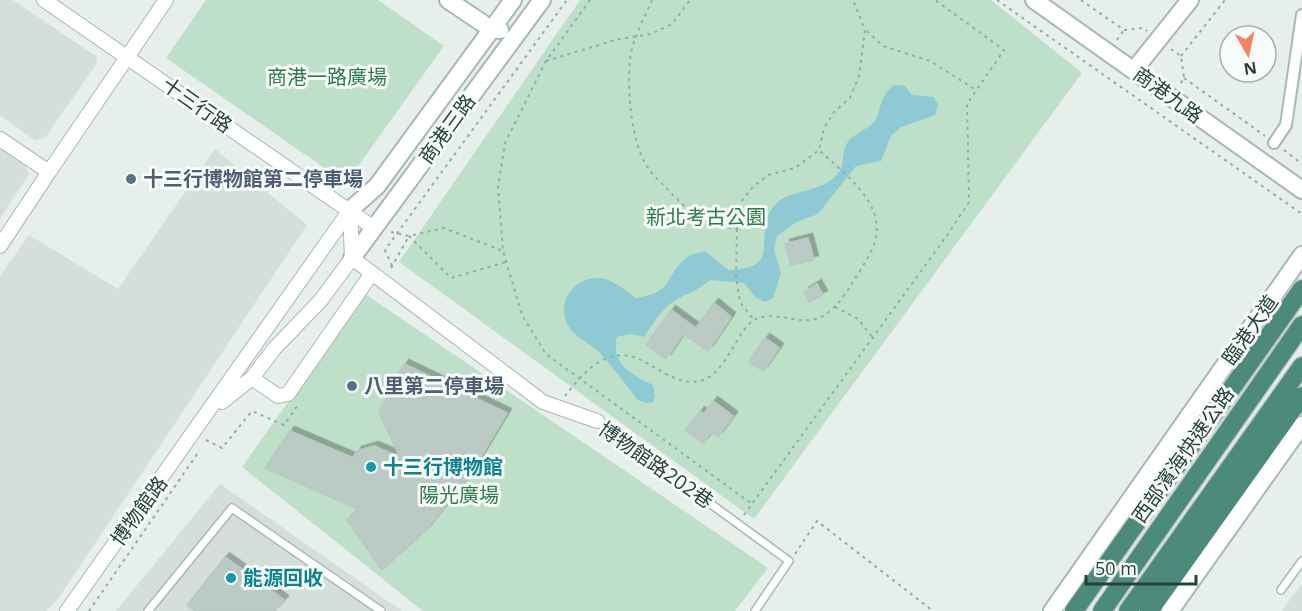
<svg xmlns="http://www.w3.org/2000/svg" width="1302" height="611" font-family="'Open Sans','Noto Sans TC',sans-serif">
<style>
.built{fill:#d4dfda}
.green{fill:#bfe0c8}
.water{fill:#8ec9d4}
.building{fill:#bbcac4;stroke:#b8c9c2;stroke-width:1.5;filter:url(#shadow)}
.lines{fill:none;stroke-linecap:round;stroke-linejoin:round}
.service-casing{stroke:#a8b8b2;stroke-width:10}
.pedestrian-casing{stroke:#a8b8b2;stroke-width:14}
.minor-casing{stroke:#a8b8b2;stroke-width:16}
.tertiary-casing{stroke:#a8b8b2;stroke-width:20}
.trunk-casing{stroke:#c2cac8;stroke-width:21}
.path{stroke:#86b3a5;stroke-width:2;stroke-dasharray:3 4.5;stroke-linecap:butt}
.service{stroke:#fff;stroke-width:7}
.pedestrian{stroke:#fff;stroke-width:10}
.minor{stroke:#fff;stroke-width:14}
.tertiary{stroke:#fff;stroke-width:16}
.trunk{stroke:#4c8a7c;stroke-width:18}
.service-dot{fill:#5c6f8a;stroke:#f7fbf9;stroke-width:2}
.culture-dot{fill:#0f9aa8;stroke:#f7fbf9;stroke-width:2}
.labels{text-anchor:middle;stroke-width:6;stroke-linejoin:round;paint-order:stroke}
.park-label{font-size:20px;fill:#2d7a4b;stroke:#f7fbf9}
.street-label{font-size:20px;fill:#24423a;stroke:#f7fbf9}
.service-label{font-size:20px;font-weight:bold;fill:#4e5e75;stroke:#f7fbf9;text-anchor:start}
.culture-label{font-size:20px;font-weight:bold;fill:#0d838f;stroke:#f7fbf9;text-anchor:start}
</style>
<defs>
<filter id="shadow"><feDropShadow dx="4.5" dy="-4.5" stdDeviation="0" flood-color="#0004"/></filter>
</defs>
<rect width="100%" height="100%" fill="#e6efeb"/>
<path class="built" d="M0,0H13L96,56L97,63L45,138L35,140L0,116Z
M0,147L24,164L29,174L0,219Z
M215,149L307,225L58,599L46,611H0V276L29,235L118,289Z
M220,484L402,611H116Z
M1302,583V611H1282Z"/>
<path class="green" d="M206,0H378L444,46L346,183L166,58Z
M580,0H991L1082,73L754,519L399,262Z
M365,294L768,568L735,611H423L242,467Z"/>
<path class="water" d="M894,85L905,86L912,95L934,97L938,105L935,115L901,127L891,136L881,161L856,166L818,214L796,222L777,236L774,250L781,273L773,298L765,302L755,297L744,283L710,280C698,290 688,293 676,300C662,308 653,324 644,337L630,334L617,337C610,364 633,375 653,385L655,396L653,402L646,403L638,400C626,385 613,367 600,353C589,342 572,337 566,321C558,299 576,276 600,278C613,279 626,291 636,298C675,292 663,277 687,257C691,254 699,253 705,251L728,270C786,269 751,235 773,207C786,190 815,193 831,180C847,167 840,163 845,148C849,135 863,132 872,124C883,114 876,99 894,85Z"/>
<path class="building" d="M808,238L814,260L791,265L785,244Z
M817,284L823,295L809,302L804,292Z
M714,303L731,317L708,351L683,334L666,359L646,345L671,310L696,328Z
M765,338L779,348L763,371L749,361Z
M404,364L507,413L471,473L426,530L382,570L347,520L359,510L265,468L290,431L353,458L357,451L374,446L400,457L379,413Z
M713,401L733,416L718,437L711,432L703,443L685,430L700,411L704,414Z
M225,557L284,600L275,611H195L187,605Z"/>
<g class="lines">
<g class="service-casing">
<path id="service" d="M597,421L789,561L755,611
M1281,590L1302,561
M148,611L232,508L381,611"/>
</g>
<g class="pedestrian-casing">
<path id="pedestrian" d="M1274,143L1286,125L1302,15"/>
</g>
<g class="minor-casing">
<path id="minor" d="M44,0L374,228
M0,139L49,172L0,246
M49,172L166,0
M350,210L352,258
M352,258L543,402L597,421
M252,378L278,396L288,394L372,273
M222,402L252,378L274,349L321,300L352,258
M67,611L350,210"/>
</g>
<g class="tertiary-casing">
<path id="tertiary" d="M448,0L491,29L500,30
M1034,0L1302,190
M1134,70L1190,0
M350,210L377,186L513,0
M352,258L542,0
M1052,611L1302,255
M1170,611L1302,425"/>
</g>
<g class="trunk-casing">
<path id="trunk" d="M1074,611L1302,289
M1102,611L1302,325
M1128,611L1302,366
M1149,611L1302,396"/>
</g>
<path class="path" d="M590,0L546,61L505,143L498,187L503,251L522,315L546,354L752,504
M652,0C644,19 632,39 630,60C627,90 631,143 648,168C654,177 663,184 670,192C690,213 707,226 737,229L740,203L753,187L768,175L795,168L819,150L824,128L834,112L850,98L859,76L865,30L853,0
M997,0L1302,214
M1081,0L1124,30L1143,28L1147,31
M867,31L883,46L930,61L976,90
M1117,40L1124,30
M1171,49L1181,56L1184,78L1180,84
M1181,56L1225,0
M546,61L615,40L651,34L672,24L690,0
M1184,78L1265,136
M1284,150L1302,164
M737,229L736,277L740,302L754,320
M391,232L409,236L444,228L503,251
M409,236L451,278L506,262
M392,266L385,250L567,0
M391,268L409,236
M835,307L858,319L873,338
M565,396C575,384 587,368 601,361C642,338 664,392 703,380C727,372 738,327 756,319C777,311 795,324 815,319C832,315 844,296 853,282C860,270 871,255 875,242C886,202 844,174 819,150
M206,440L222,448L252,411L284,425L298,405
M744,515L948,234L969,202L967,104L1004,50L935,0
M795,554L817,521L933,611
M89,611L200,450"/>
<use href="#service" class="service"/>
<use href="#pedestrian" class="pedestrian"/>
<use href="#minor" class="minor"/>
<use href="#tertiary" class="tertiary"/>
<use href="#trunk" class="trunk"/>
</g>
<g class="service-dot">
<circle cx="131" cy="179" r="6"/>
<circle cx="352" cy="386" r="6"/>
</g>
<g class="culture-dot">
<circle cx="371" cy="467" r="6"/>
<circle cx="231" cy="578" r="6"/>
</g>
<g class="labels">
<g class="park-label">
<text x="327" y="84">商港一路廣場</text>
<text x="706" y="224">新北考古公園</text>
<text x="459" y="502">陽光廣場</text>
</g>
<g class="street-label">
<text transform="translate(1168 95) rotate(36)" y="7">商港九路</text>
<text transform="translate(197 105) rotate(35)" y="7">十三行路</text>
<text transform="translate(447 129) rotate(-54)" y="7">商港三路</text>
<text transform="translate(1250 330) rotate(-55)" y="7">臨港大道</text>
<text transform="translate(1183 455) rotate(-55)" y="7">西部濱海快速公路</text>
<text transform="translate(656 465) rotate(35)" y="7">博物館路202巷</text>
<text transform="translate(139 511) rotate(-54)" y="7">博物館路</text>
</g>
<g class="service-label">
<text x="143" y="186">十三行博物館第二停車場</text>
<text x="364" y="393">八里第二停車場</text>
</g>
<g class="culture-label">
<text x="383" y="474">十三行博物館</text>
<text x="243" y="585">能源回收</text>
</g>
</g>
<g transform="translate(1248 54) rotate(171)"><circle r="28" fill="#f7fbf9" stroke="#a3b1ad" stroke-width="1.5"/>
<path d="M0-4.5L10 22L0 15L-10 22Z" fill="#f4845f"/>
<text y="-9" font-size="16" font-weight="bold" text-anchor="middle" fill="#24423a">N</text>
</g>
<path d="M1086 575v9h110v-9" fill="none" stroke="#24423a" stroke-width="3"/>
<text x="1095" y="575" font-size="18" fill="#24423a" stroke="#f7fbf9" stroke-width="4.5" paint-order="stroke">50 m</text>
</svg>
